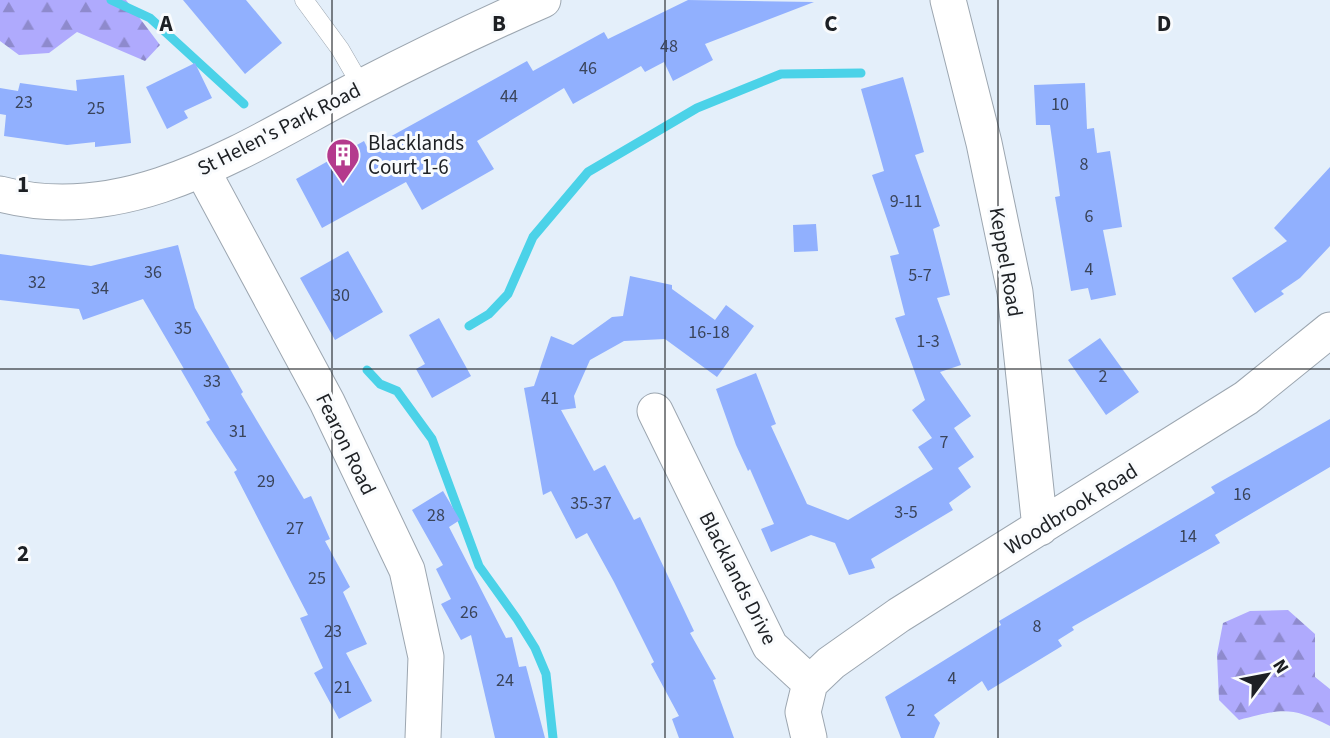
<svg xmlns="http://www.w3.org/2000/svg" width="1330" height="738" font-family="'Source Sans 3',sans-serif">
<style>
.forest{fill:url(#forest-firs)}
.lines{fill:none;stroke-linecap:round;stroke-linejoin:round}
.stream{stroke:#4bd2e8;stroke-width:9}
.building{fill:#91b0fe}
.lane-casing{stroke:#9ca6b0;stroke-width:19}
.street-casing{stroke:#9ca6b0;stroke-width:37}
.lane{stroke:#fff;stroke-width:18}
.street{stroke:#fff;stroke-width:35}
.grid{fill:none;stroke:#1d2024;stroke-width:2;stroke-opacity:0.55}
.labels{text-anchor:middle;stroke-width:6;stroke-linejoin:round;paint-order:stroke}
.number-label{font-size:18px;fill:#3a445a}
.street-label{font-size:21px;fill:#1d2024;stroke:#f9fbfd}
.poi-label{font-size:21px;fill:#1d2024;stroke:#f9fbfd;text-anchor:start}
.grid-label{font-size:23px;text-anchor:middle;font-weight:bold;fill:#1d2024;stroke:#f9fbfd;stroke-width:6;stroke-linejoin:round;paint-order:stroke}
</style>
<defs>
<pattern id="forest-firs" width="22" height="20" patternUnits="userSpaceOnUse" patternTransform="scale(1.75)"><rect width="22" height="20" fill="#afaafd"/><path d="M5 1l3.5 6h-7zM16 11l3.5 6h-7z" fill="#8e8acd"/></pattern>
</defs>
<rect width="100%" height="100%" fill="#e4effa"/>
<path class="forest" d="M0,0H126L160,45L145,61L77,32L49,53L19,55L0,41Z
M1288,610L1315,634V677L1330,689V726C1290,706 1282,709 1239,720L1219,700L1217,654L1223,623L1250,611Z"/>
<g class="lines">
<path class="stream" d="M111,0L150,18L244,104
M469,326L489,314L508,294L533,237L588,172L697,108L781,74L861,73
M367,370L380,384L397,391L432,439L479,566L517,619L535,648L546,674L553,738"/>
</g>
<path class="building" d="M183,0H246L282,43L245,74Z
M688,0L814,2L705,44L713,60L673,81L664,62L645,72L641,66L573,104L564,88L477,141L494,169L422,210L406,182L322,228L296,179L364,141L368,149L527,61L533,71L604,32L608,39Z
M195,63L212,98L184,111L188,118L167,129L146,87Z
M124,75L131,143L95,147V142L67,145L4,136L6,115L0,114V88L18,91L20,83L77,91L76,80Z
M903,77L924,152L915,155L940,226L933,229L950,295L937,298L961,365L940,372L971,416L954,428L974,457L958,468L971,487L949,503L953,510L871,559L875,568L849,575L835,543L811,535L771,552L761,529L774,524L750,469L748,471L736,445L716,389L756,373L776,424L771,426L807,504L848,520L933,469L918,447L932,438L912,410L925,400L895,318L905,315L890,256L899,254L872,175L884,171L861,89Z
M1085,83L1087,129L1094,128L1097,153L1110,151L1122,227L1103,230L1116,295L1091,300L1088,288L1071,291L1055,197L1060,196L1050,125H1036L1034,85Z
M1330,167V246L1300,278L1281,291L1284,294L1255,313L1232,278L1287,241L1274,228Z
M816,224L818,251L794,252L793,225Z
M178,245L195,308L243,392L241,394L304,499L311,496L330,539L325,541L350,587L343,592L367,644L346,653L372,701L339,719L314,673L323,668L300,618L308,615L234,472L237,470L206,422L210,420L181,370L184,369L143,299L83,320L79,309L0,300V254L91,266Z
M348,251L383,312L335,340L300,278Z
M630,276L672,285V289L715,320L726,305L754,326L717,377L665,339L624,341L590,360L574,396L576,408L561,410L594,471L605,465L634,520L640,517L694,631L690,633L716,679L713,680L734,738H679L672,719L679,716L651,664L654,662L614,582L587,533L576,539L551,491L543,495L524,388L534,386L551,336L573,345L612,317L623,316Z
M439,318L471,376L432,398L416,369L425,364L409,335Z
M1100,338L1139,392L1106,415L1068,360Z
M1330,419V467L1215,535L1220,543L1072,627L1074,630L1058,640L1062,646L988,691L982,681L934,715L940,723L934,738H901L885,697L1001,625L999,621L1215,493L1211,487Z
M443,491L460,520L449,527L506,638L512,637L519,667L526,666L545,738H495L471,635L461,640L441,604L451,599L436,569L443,565L412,510Z"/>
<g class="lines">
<g class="lane-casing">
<path id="lane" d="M304,0L340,49L362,87"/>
</g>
<g class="street-casing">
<path id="street" d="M948,0L984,143L1015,292L1040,528
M202,170L327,402L407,570L426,657L423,738
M0,194C131,229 251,144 361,87C421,56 481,27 543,0
M655,411L770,646L810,683L803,712L809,738
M810,683L831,663L899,615L1246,398L1330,330"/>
</g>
<use href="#lane" class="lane"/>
<use href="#street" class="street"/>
</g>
<path class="grid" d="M332,0V738M665,0V738M998,0V738M0,369H1330"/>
<defs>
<g id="building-pin" transform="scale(1.75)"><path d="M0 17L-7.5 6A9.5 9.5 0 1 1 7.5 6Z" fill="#b43a8d" stroke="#f9fbfd"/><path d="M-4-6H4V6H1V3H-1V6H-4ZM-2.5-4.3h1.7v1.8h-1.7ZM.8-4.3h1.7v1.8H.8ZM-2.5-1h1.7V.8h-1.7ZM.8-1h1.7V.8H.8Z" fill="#fff"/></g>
</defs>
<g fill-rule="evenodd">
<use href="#building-pin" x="343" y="155"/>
</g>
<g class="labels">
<g class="number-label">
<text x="669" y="52">48</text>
<text x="588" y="74">46</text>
<text x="509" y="102">44</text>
<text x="24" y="108">23</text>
<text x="1060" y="110">10</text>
<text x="96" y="114">25</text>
<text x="1084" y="170">8</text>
<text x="906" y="207">9-11</text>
<text x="1089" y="222">6</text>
<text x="1089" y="275">4</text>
<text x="153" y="278">36</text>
<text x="920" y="281">5-7</text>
<text x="37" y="288">32</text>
<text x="100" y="294">34</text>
<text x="341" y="301">30</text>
<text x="183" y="334">35</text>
<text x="709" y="338">16-18</text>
<text x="928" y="347">1-3</text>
<text x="1103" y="382">2</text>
<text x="212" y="387">33</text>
<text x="550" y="404">41</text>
<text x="238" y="437">31</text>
<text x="944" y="448">7</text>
<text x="266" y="487">29</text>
<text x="1242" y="500">16</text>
<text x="591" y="509">35-37</text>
<text x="906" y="518">3-5</text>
<text x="436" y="521">28</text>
<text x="295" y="534">27</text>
<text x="1188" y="542">14</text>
<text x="317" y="584">25</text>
<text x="469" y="618">26</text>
<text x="1037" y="632">8</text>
<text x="333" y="637">23</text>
<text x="952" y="684">4</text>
<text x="505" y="686">24</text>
<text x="343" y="693">21</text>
<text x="911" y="716">2</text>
</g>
<g class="street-label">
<text transform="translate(279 129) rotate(-27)" y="7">St Helen's Park Road</text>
<text transform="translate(1006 262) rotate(80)" y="7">Keppel Road</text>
<text transform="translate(346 444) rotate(64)" y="7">Fearon Road</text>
<text transform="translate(1071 509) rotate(-32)" y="7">Woodbrook Road</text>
<text transform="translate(738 578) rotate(63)" y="7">Blacklands Drive</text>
</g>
<g class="poi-label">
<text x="368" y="150">Blacklands<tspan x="368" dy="24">Court 1-6</tspan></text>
</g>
</g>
<g class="grid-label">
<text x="166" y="31">A</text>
<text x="499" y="31">B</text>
<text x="831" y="31">C</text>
<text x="1164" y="31">D</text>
<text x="23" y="192">1</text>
<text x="23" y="561">2</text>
</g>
<g transform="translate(1267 675) rotate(58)" stroke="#f9fbfd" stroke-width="5" paint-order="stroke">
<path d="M0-5L12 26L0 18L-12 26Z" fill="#1d2024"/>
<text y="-10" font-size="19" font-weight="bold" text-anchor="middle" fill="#1d2024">N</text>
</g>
</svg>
